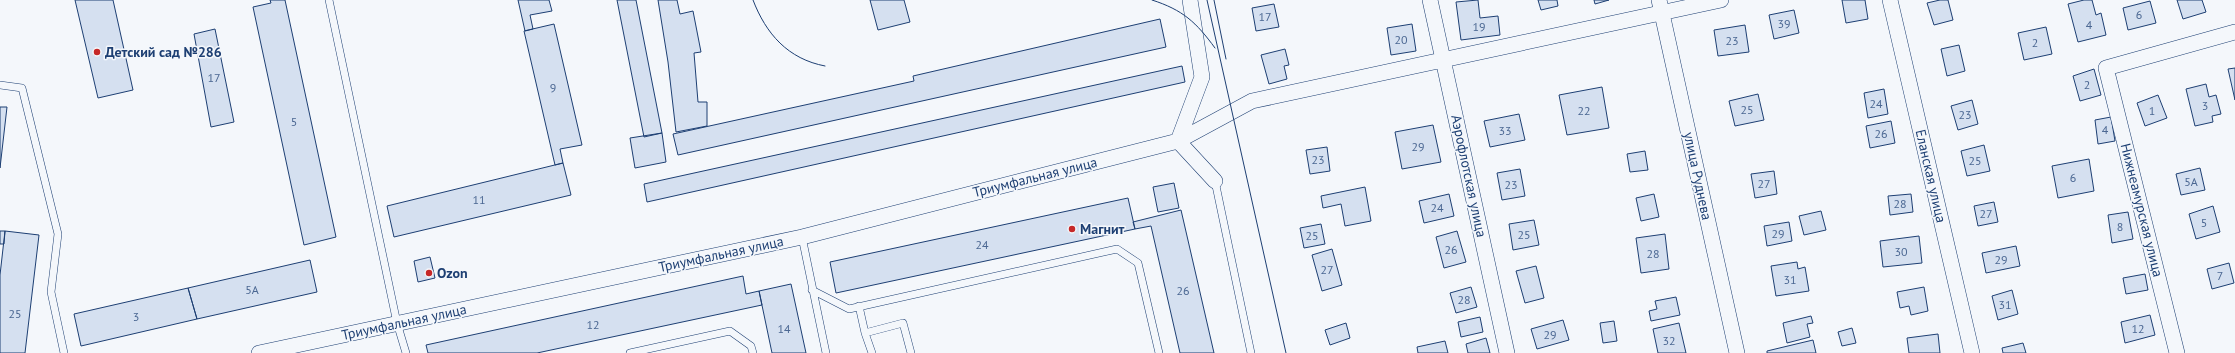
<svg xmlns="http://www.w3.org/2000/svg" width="2235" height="353" font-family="'PT Sans',sans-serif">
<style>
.building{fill:#d5e0f0;stroke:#1d3f73}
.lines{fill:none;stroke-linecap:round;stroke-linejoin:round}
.lane-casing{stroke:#1d3f73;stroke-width:8}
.street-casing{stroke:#1d3f73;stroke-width:16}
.lane{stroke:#f4f7fb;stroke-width:7}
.street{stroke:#f4f7fb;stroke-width:15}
.tram{stroke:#1d3f73;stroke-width:1}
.poi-dot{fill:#c62828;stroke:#f4f7fb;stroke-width:1.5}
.labels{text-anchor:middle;stroke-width:3;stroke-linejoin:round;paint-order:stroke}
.number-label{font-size:12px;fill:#4b6792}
.poi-label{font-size:14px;font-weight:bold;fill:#1d3f73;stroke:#f4f7fb;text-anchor:start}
.street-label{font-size:14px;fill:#1d3f73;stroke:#f4f7fb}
</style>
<rect width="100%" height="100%" fill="#f4f7fb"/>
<path class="building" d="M75,0H113L133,90L98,98Z
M270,0H285L336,237L304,245L253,7L271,3Z
M518,0H549L552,11L530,15L533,29L525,31Z
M617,0H636L662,133L644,137Z
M658,0H677L680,14L693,11L701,52L694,53L698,102H707V126L676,132L668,62Z
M870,0H904L910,22L878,30Z
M1478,0L1480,18L1498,16L1500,35L1461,40L1456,2Z
M1538,0H1557L1558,6L1541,10Z
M1594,0H1609L1595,4Z
M1842,0H1865L1868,19L1846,23Z
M1940,0H1948L1953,20L1934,25L1927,3Z
M2084,0H2092L2096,15L2101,13L2106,35L2078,42L2068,4Z
M2177,0H2202L2206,12L2183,19Z
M2150,1L2156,23L2128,30L2123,8Z
M1274,4L1279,27L1256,31L1252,8Z
M1794,10L1799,33L1774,39L1769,15Z
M1160,19L1166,47L678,155L673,134L914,81L913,76Z
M554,24L582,145L560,149L563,163L555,165L524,31Z
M1412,24L1416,51L1391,55L1387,28Z
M1745,25L1749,52L1718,56L1714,30Z
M2046,27L2052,54L2024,60L2018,33Z
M215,29L234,122L211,127L194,34Z
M1959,45L1965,71L1947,76L1941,49Z
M1285,49L1289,65L1284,66L1287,79L1269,84L1261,55Z
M1182,66L1185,82L647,202L644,184Z
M2235,68V100L2228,69Z
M2094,69L2101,95L2080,101L2073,76Z
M2206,84L2209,97L2216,95L2221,114L2212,116L2213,122L2195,126L2186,89Z
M1602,87L1609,128L1567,135L1559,95Z
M1884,89L1888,114L1868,118L1864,93Z
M1758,94L1764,120L1735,126L1729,101Z
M2158,95L2167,118L2145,126L2137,103Z
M1972,100L1978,124L1958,130L1951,106Z
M0,107H7L0,168Z
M1519,114L1525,140L1490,147L1484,121Z
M2111,117L2115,141L2098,144L2095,120Z
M1891,121L1895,143L1870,148L1866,126Z
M1433,125L1441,162L1402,169L1395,132Z
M662,133L666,162L635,168L630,138Z
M1984,145L1990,171L1967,176L1961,151Z
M1327,147L1330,171L1310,174L1306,150Z
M1645,151L1648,170L1630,172L1627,154Z
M2089,159L2094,191L2058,198L2052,166Z
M563,163L571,195L394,237L387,206Z
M2200,168L2205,190L2181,195L2176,174Z
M1520,169L1525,196L1502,200L1497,173Z
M1774,171L1777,194L1755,198L1751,174Z
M1174,183L1179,208L1158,212L1153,187Z
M1365,187L1371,221L1345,226L1341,204L1323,208L1321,196Z
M1449,194L1454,216L1424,223L1419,201Z
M1654,194L1659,217L1641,221L1636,198Z
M1911,194L1913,212L1890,215L1888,196Z
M1128,198L1135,229L836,293L830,262Z
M1994,202L1998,222L1978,226L1974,206Z
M2213,206L2220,232L2196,239L2189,214Z
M1181,210L1214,353H1180L1151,226L1135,229L1133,222Z
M1821,211L1826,230L1804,235L1799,216Z
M2128,212L2133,239L2112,243L2108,215Z
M1534,220L1539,245L1513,250L1509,224Z
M1789,222L1792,241L1767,246L1764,226Z
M1321,224L1325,244L1304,248L1300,228Z
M0,231H5L4,244H0Z
M5,231L39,235L25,353H0V275Z
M1457,231L1466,262L1444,268L1436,237Z
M1665,234L1669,269L1641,273L1636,238Z
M1919,236L1922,263L1883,267L1880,241Z
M2016,246L2020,266L1986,273L1982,253Z
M1332,249L1342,285L1322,291L1312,255Z
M430,257L435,278L418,282L414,261Z
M310,260L317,292L197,319L188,288Z
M1797,262L1798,269L1805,267L1809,291L1776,296L1771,266Z
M2229,263L2234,283L2212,289L2207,269Z
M1536,266L1544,298L1525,303L1516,271Z
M2145,274L2148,290L2126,294L2123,278Z
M743,276L746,294L759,291L762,305L537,353H428L426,345Z
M791,284L806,353H772L759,291Z
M1471,287L1477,307L1456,313L1450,293Z
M1924,287L1928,311L1911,315L1909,306L1900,308L1897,292Z
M188,288L197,319L81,346L74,314Z
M2012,290L2018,314L1998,320L1992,296Z
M1676,297L1680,315L1651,321L1649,311L1657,309L1655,301Z
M2150,315L2155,335L2125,343L2121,322Z
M1811,316L1813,323L1807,324L1810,337L1787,343L1783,323Z
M1480,317L1483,332L1461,337L1458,322Z
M1563,320L1569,340L1537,349L1531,329Z
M1614,321L1617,341L1603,343L1600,323Z
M1346,323L1350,338L1330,345L1325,330Z
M1679,323L1686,353H1658L1653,329Z
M1852,328L1856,343L1842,346L1838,332Z
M1938,334L1940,353H1909L1907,338Z
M1486,338L1490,353H1468L1466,344Z
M1813,340L1816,353H1767V351Z
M1445,341L1448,353H1418L1417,347Z
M2023,343L2026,353H2003L2002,348Z"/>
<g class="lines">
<g class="lane-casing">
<path id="lane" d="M329,0L397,323L406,353
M0,85L22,88L58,234L51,292L64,353
M1215,181L1251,353
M802,237L826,353
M812,290L849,309L1117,249L1138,263L1159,353
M859,306L865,333L903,323L911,353
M865,333L872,353
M630,353L730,331L751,346L753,353"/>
</g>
<g class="street-casing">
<path id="street" d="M1190,0L1202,77L1178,141L1215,181
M1430,0L1507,353
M1659,0L1737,353
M1890,0L1972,353
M259,353L802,237L1178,141L1252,101L1721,0
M2177,353L2106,68L2235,32"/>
</g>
<use href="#lane" class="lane"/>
<use href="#street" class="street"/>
<path class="tram" d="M753,0C766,34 788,59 825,66
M1152,0C1183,10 1196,22 1215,48
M1207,0L1286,353
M1214,0L1226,59"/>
</g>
<g class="poi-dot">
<circle cx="97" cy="52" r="4"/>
<circle cx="1072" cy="229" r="4"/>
<circle cx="429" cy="273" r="4"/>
</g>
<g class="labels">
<g class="number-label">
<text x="2139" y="19">6</text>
<text x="1265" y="21">17</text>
<text x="1784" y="28">39</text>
<text x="2089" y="29">4</text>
<text x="1479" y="31">19</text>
<text x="1401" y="44">20</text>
<text x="1732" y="45">23</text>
<text x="2035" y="47">2</text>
<text x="214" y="82">17</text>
<text x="2087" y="89">2</text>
<text x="553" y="92">9</text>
<text x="1876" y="108">24</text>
<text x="2205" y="110">3</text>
<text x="1747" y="114">25</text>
<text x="1584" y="115">22</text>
<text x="2152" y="115">1</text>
<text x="1965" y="119">23</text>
<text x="294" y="126">5</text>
<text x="2105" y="134">4</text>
<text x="1505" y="135">33</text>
<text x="1881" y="138">26</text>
<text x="1418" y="151">29</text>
<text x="1318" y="164">23</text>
<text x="1975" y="165">25</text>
<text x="2073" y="182">6</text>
<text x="2191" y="186">5А</text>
<text x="1764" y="188">27</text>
<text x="1511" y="189">23</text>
<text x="479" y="204">11</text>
<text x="1900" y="208">28</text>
<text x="1437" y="212">24</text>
<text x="1986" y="218">27</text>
<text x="2204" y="227">5</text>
<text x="2120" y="231">8</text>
<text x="1778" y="238">29</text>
<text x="1524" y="239">25</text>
<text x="1312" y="240">25</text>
<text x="982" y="249">24</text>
<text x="1451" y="254">26</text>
<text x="1901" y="256">30</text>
<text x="1653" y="258">28</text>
<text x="2001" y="264">29</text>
<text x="1327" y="274">27</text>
<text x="2220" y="280">7</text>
<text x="1790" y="284">31</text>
<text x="252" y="294">5А</text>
<text x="1183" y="295">26</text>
<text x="1464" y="304">28</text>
<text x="2005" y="309">31</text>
<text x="15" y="318">25</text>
<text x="136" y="321">3</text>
<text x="593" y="329">12</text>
<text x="784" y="333">14</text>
<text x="2138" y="333">12</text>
<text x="1550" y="339">29</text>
<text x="1669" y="345">32</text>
</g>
<g class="poi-label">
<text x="105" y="57">Детский сад №286</text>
<text x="1080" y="234">Магнит</text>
<text x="437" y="278">Ozon</text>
</g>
<g class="street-label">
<text transform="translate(1469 176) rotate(78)" y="5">Аэрофлотская улица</text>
<text transform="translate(1698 176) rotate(78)" y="5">улица Руднева</text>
<text transform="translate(1931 176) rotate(77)" y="5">Еланская улица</text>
<text transform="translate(1035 177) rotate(-14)" y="5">Триумфальная улица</text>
<text transform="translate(2142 210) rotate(76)" y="5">Нижнеамурская улица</text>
<text transform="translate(721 254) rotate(-12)" y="5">Триумфальная улица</text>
<text transform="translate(404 322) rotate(-12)" y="5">Триумфальная улица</text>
</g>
</g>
</svg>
